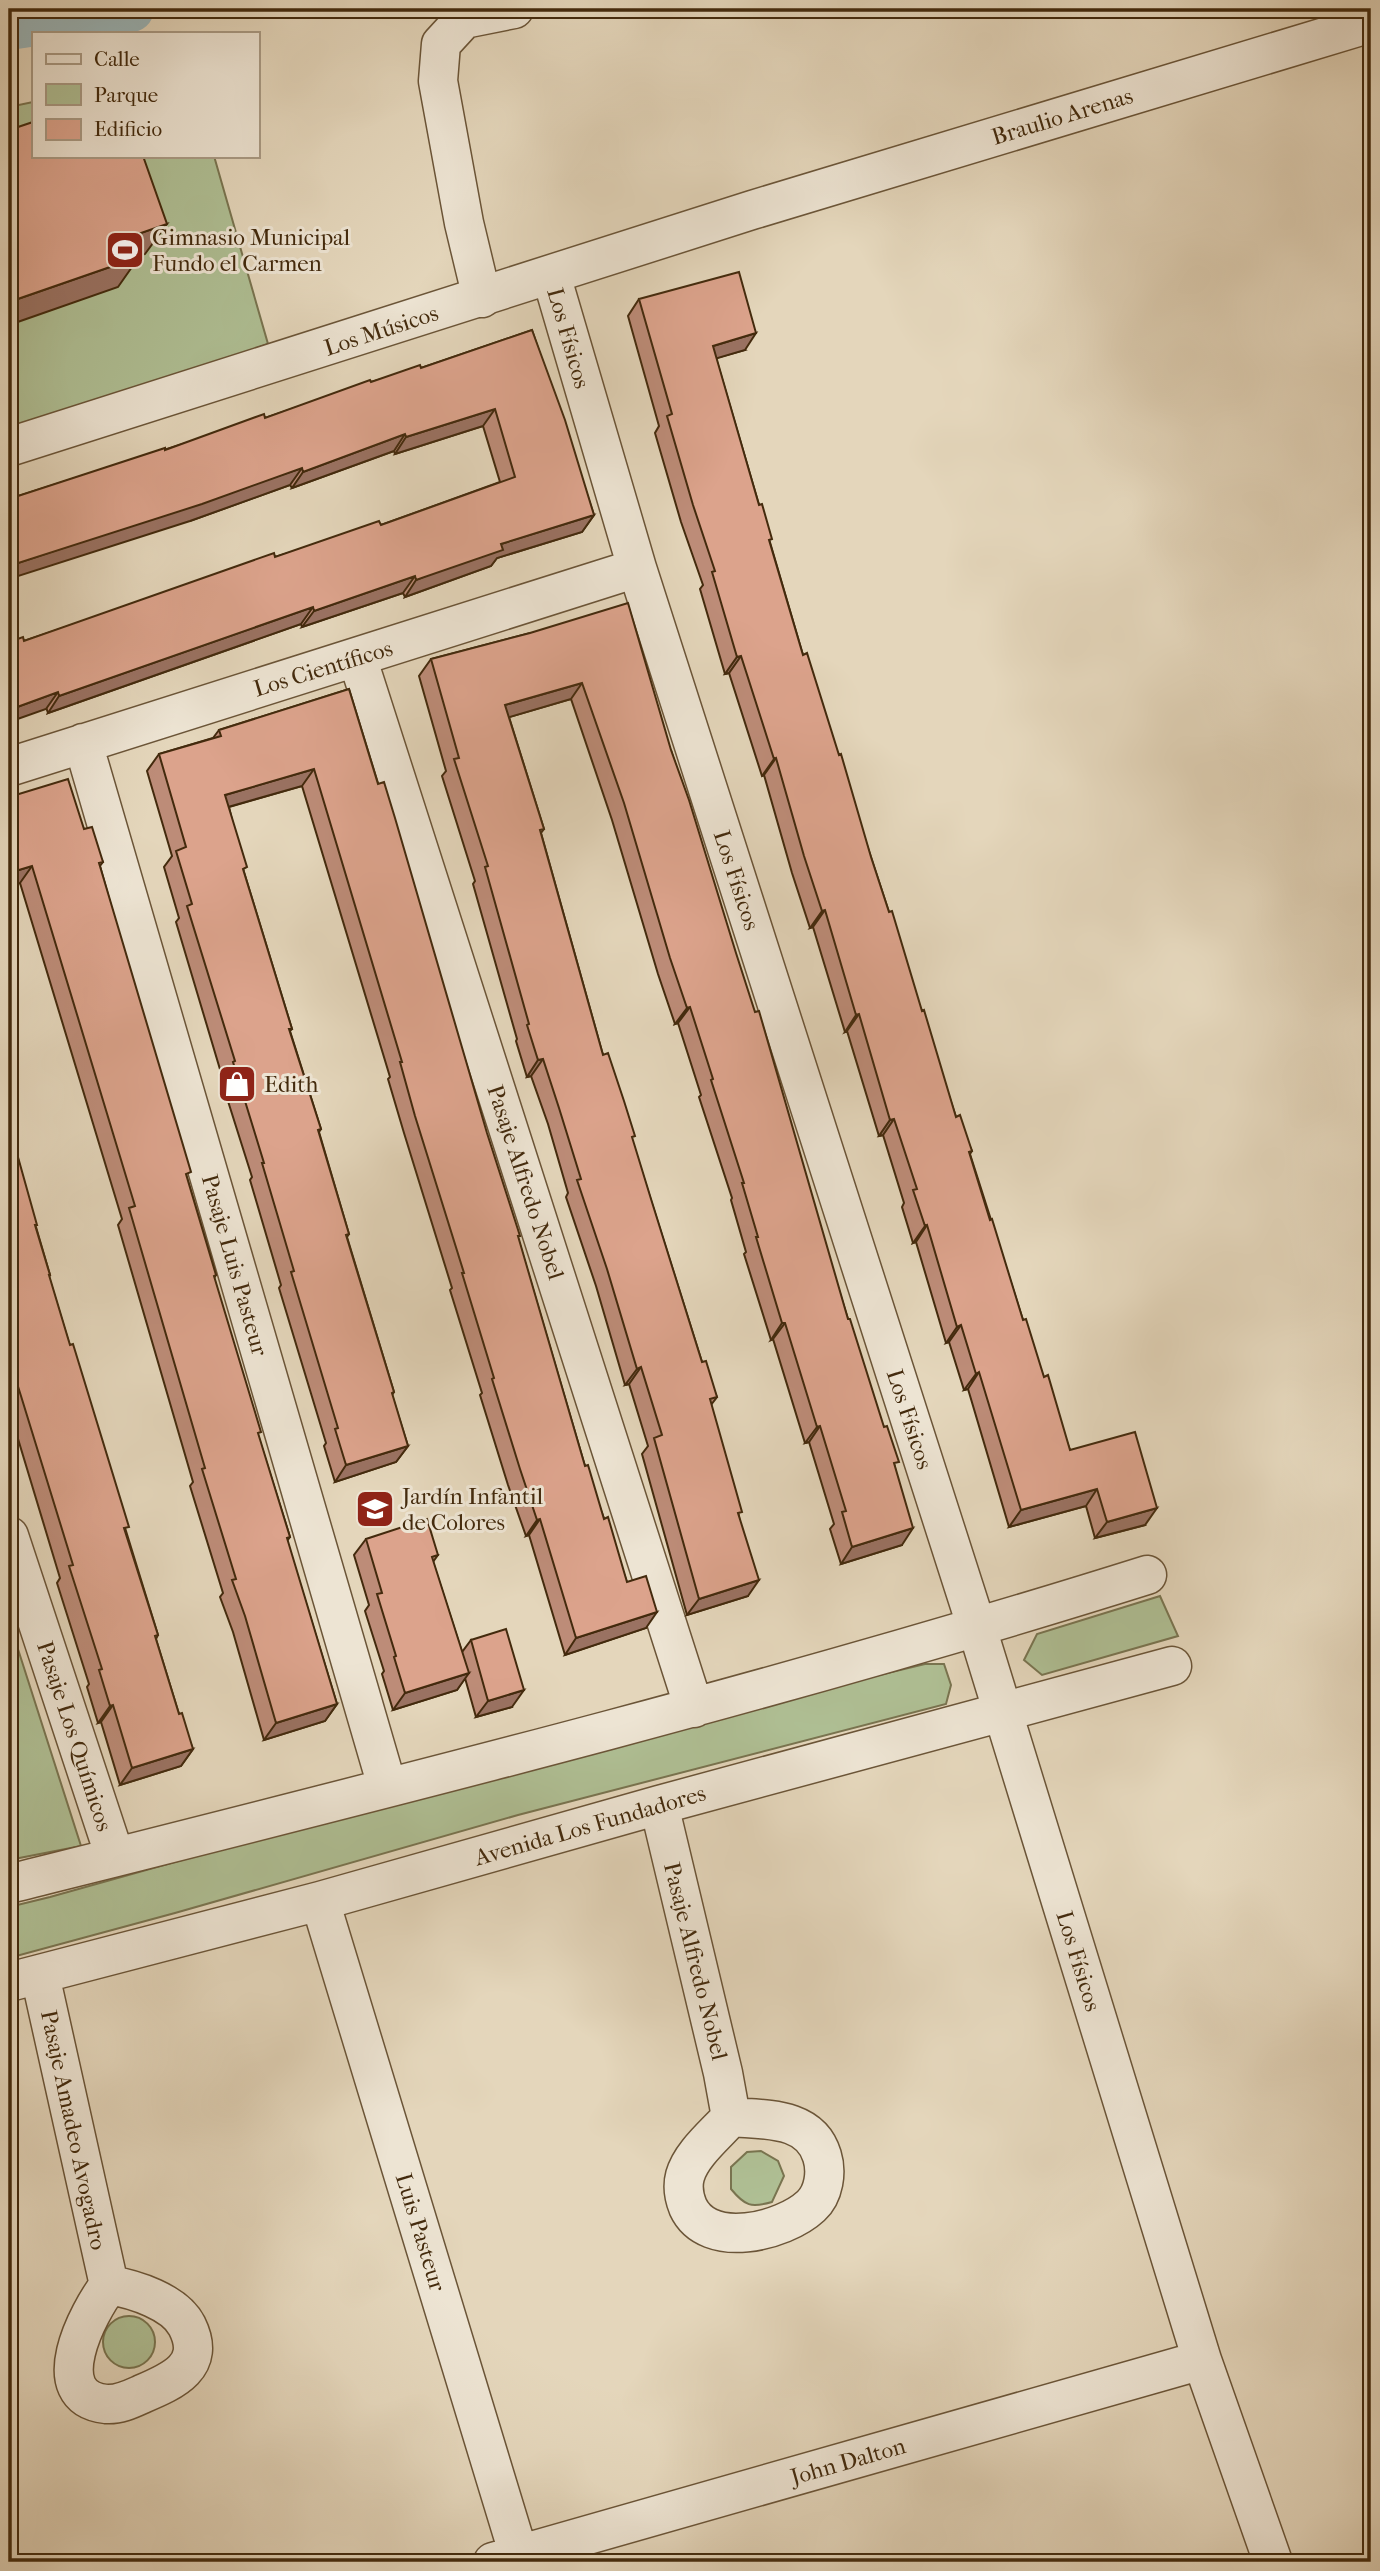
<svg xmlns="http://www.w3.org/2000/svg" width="1380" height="2571" font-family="'IM FELL French Canon',serif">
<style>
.green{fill:#afbf94;stroke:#797450;stroke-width:2}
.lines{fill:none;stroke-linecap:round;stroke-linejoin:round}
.canal{stroke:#9ab6ba;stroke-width:46}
.minor-casing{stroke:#6b5538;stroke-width:41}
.tertiary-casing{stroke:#6b5538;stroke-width:41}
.minor{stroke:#ede4d3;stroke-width:38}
.tertiary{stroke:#ede4d3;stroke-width:38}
.wall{fill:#bd8c78;stroke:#432a0d;stroke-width:2}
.shaded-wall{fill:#9a7262;stroke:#432a0d;stroke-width:2}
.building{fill:#dca38c;stroke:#432a0d;stroke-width:2}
.labels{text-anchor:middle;stroke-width:6;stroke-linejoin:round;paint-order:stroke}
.street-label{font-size:23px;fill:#432a0d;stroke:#ede4d3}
.poi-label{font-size:23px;fill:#432a0d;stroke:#ede4d3;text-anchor:start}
</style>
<rect width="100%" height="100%" fill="#e4d6bb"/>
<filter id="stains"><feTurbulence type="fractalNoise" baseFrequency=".00286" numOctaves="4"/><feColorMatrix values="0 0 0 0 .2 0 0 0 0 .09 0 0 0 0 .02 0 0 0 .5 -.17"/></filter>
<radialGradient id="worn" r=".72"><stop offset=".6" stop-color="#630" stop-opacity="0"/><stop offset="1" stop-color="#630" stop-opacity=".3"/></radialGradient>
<path class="green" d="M9,9H199L50,33H33V36L9,40Z
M33,102V156H214L268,344L9,437V107Z
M1160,1596L1178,1636L1042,1675L1024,1660L1037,1634Z
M9,1621L81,1846L9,1860Z
M925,1664H944L951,1685L946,1704L518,1815L175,1913L9,1958V1907L50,1897L614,1739Z
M761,2151L778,2161L784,2176L772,2202C751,2208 745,2206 731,2189V2167L747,2152Z
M103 2342a26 26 0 1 1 52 0a26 26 0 1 1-52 0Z"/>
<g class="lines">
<path class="canal" d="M9,27L131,9"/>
<g class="minor-casing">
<path id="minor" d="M551,275L637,568L977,1628L1202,2360L1273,2562
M482,298L464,223L438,81L441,44L464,19L514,9
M357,657L694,1708
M83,743L387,1786
M9,767L637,568
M9,1536L115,1857
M659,1805L723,2073L731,2117
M9,1884C390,1788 772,1693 1147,1575
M320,1901L521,2562
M40,1975L109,2285
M9,1982L320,1901L659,1805L1172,1666
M731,2117C764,2120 810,2116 822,2156C827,2172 824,2194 811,2206C783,2232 708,2250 688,2207C684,2197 682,2187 685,2176C691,2154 716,2134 731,2117Z
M109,2285C134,2289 175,2302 187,2326C207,2366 173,2381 142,2394C131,2399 119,2405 106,2404C43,2397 88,2312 109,2285Z
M493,2562L1202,2360"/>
</g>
<g class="tertiary-casing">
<path id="tertiary" d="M9,447L752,210L1371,23"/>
</g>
<use href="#minor" class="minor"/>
<use href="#tertiary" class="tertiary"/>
</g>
<path class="wall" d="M639,299L745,350L716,358L803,655L871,857L956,1117L972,1151L970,1154L1023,1320L1070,1450L1145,1525L1095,1538L1086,1506L1009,1527L968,1389L964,1390L949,1342L946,1343L916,1242L913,1243L902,1207L904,1203L883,1135L879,1136L847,1031L845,1032L813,927L810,928L792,873L764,775L762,776L729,673L725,674L700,589L703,585L681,522L655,433L659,426L628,316Z
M532,330L594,515L582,532L497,558L491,566L405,597L403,593L302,627L301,624L48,713L24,641L275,557L381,525L500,482L483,426L395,454L394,451L292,488L290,485L190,521L12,498L265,418L371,382L421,368Z
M530,633L671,750L848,1319L895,1467L902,1545L841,1564L830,1529L834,1524L809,1442L805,1443L773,1339L771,1340L744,1254L746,1252L731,1200L732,1198L699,1097L701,1095L678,1023L675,1024L658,974L612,820L571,699L509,717L544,829L541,833L603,1055L632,1140L702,1362L717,1397L711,1405L739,1516L748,1596L687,1615L642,1454L648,1446L629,1384L625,1385L596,1286L566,1197L568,1193L548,1124L531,1076L527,1077L516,1041L517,1039L473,884L475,881L442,776L446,771L419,676L431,659Z
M349,689L518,1238L585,1466L627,1582L646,1628L565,1655L529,1535L526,1536L508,1485L480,1395L482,1393L450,1290L452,1288L404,1133L388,1079L390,1077L302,786L229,807L244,872L292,1029L290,1031L321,1129L319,1132L349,1234L347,1237L394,1392L392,1395L408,1446L396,1462L335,1482L324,1446L326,1443L279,1288L281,1285L250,1180L252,1177L221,1079L222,1076L176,922L179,918L164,867L172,856L147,771L159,754L213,738L219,730Z
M9,797L84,829L103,862L100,866L187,1178L216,1275L214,1278L258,1435L290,1537L287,1541L337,1704L325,1721L264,1740L233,1632L220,1597L223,1593L190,1486L193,1482L118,1225L122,1219L20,883L9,886Z
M9,1125L36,1227L50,1275L49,1277L126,1531L158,1635L156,1639L179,1714L193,1749L181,1766L120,1785L101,1722L98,1723L87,1687L89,1684L57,1583L60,1578L9,1409Z
M366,1539L438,1555L433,1562L462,1652L471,1640L512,1707L476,1717L465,1678L457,1690L393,1710L382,1674L384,1671L365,1611L369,1605L354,1555Z"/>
<path class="shaded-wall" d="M167,224L145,254L110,267L132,236Z
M139,257L118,287L9,325V302Z
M756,333L745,350L701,363L713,346Z
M495,409L483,426L395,454L406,437Z
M405,434L394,451L292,488L303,472Z
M302,468L290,485L190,521L9,579V566Z
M594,515L582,532L497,558L491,566L405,597L416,580L501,544Z
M415,576L403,593L302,627L314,611Z
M313,607L301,624L48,713L59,696Z
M741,656L729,673L725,674L737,657Z
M582,683L571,699L493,722L505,705Z
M58,692L46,709L9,722V710Z
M776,758L764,775L762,776L774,759Z
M314,769L302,786L214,811L225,795Z
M32,866L20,883L9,886V873Z
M825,910L813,927L810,928L822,911Z
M690,1007L678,1023L675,1024L687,1008Z
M859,1014L847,1031L845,1032L856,1015Z
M543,1059L531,1076L527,1077L538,1060Z
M894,1119L883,1135L879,1136L890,1120Z
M927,1225L916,1242L913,1243L925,1226Z
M782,1323H785L773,1339L771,1340Z
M961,1325L949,1342L946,1343L957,1327Z
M641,1367L629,1384L625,1385L637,1369Z
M979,1372L968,1389L964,1390L976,1374Z
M820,1426L809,1442L805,1443L817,1427Z
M408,1446L396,1462L335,1482L346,1465Z
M1097,1489L1086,1506L1009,1527L1021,1510Z
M1157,1508L1145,1525L1095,1538L1107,1522Z
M540,1519L529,1535L526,1536L537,1520Z
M913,1528L902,1545L841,1564L852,1547Z
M759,1580L748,1596L687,1615L699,1599Z
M657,1612L646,1628L565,1655L576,1638Z
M469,1673L457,1690L393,1710L405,1693Z
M524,1690L512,1707L476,1717L488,1701Z
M337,1704L325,1721L264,1740L276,1723Z
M113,1705L101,1722L98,1723L110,1706Z
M193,1749L181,1766L120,1785L132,1768Z"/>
<path class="building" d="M33,122V156H143L167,224L132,236L139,257L9,302V130Z
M739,272L756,333L713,346L759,505L762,504L772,539L769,540L803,655L807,653L839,755L841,754L871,857L889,912L892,911L922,1011L924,1010L956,1117L960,1115L972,1151L969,1152L990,1220L992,1219L1023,1320L1026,1319L1044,1377L1048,1375L1070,1450L1135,1432L1157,1508L1107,1522L1097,1489L1021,1510L979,1372L976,1374L961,1325L957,1327L927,1225L925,1226L913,1190L917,1189L894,1119L890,1120L859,1014L856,1015L825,910L822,911L804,856L776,758L774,759L741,656L737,657L712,572L715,571L693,505L667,416L672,414L639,299Z
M532,330L565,420L594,515L501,544L503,550L416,580L415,576L314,611L313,607L59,696L58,692L9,710V642L23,637L24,641L274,553L275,557L379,521L381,525L515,477L495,409L406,437L405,434L303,472L302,468L202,504L9,566V496L11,495L12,498L165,448V450L264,414L265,418L370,380L371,382L420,365L421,368Z
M628,603L671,750L689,800L736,953L755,1012L759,1011L848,1319H850L884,1427L887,1426L899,1462L894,1463L913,1528L852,1547L842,1512L846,1511L820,1426L817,1427L785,1323H782L756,1237H758L742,1183H744L711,1080L713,1079L690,1007L687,1008L670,958L624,803L582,683L505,705L544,829L540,830L603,1055L608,1053L624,1101L635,1136L632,1137L651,1199L702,1362L706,1361L717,1397L710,1399L742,1512L738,1513L759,1580L699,1599L654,1438L662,1435L641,1367L637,1369L607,1269L577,1180L581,1179L559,1108L543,1059L538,1060L527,1025L529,1024L485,867L488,866L454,759L459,758L431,659L530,633Z
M349,689L378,784L384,782L395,818L487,1133L520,1236H518L585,1466L588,1465L604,1519L608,1517L627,1582L646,1576L657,1612L576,1638L540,1519L537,1520L520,1469L492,1379L494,1378L462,1273H464L415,1116L400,1062H402L314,769L225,795L247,867L243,869L292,1029H289L321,1129L318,1130L349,1234L346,1235L394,1392L392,1393L408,1446L346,1465L335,1429L338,1428L291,1272L294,1271L262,1163H264L233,1062L235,1061L187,906L192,904L176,851L186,847L159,754L221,736L219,730Z
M68,779L84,829L92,827L103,862L99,863L191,1172L186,1174L216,1275L214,1276L261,1432L258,1433L290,1537L287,1538L337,1704L276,1723L245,1616L232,1580L236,1579L202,1469L205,1468L129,1208L135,1206L32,866L9,873V797Z
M9,1125L37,1225H35L50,1275H49L70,1345L73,1344L129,1527L124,1528L158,1635L155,1636L179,1714L182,1713L193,1749L132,1768L113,1705L110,1706L99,1670L102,1669L69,1566L73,1565L21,1396L9,1358Z
M427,1519L438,1555L432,1557L469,1673L405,1693L394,1657L396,1656L377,1594L382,1593L366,1539Z
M506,1629L524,1690L488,1701L471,1640Z"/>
<defs>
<g id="stadium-square" transform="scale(2.0125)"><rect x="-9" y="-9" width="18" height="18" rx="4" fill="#8f2418" stroke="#ede4d3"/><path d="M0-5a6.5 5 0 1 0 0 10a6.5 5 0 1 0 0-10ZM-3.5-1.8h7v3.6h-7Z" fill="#fff"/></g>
<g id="shop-square" transform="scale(2.0125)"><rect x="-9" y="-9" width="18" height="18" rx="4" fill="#8f2418" stroke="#ede4d3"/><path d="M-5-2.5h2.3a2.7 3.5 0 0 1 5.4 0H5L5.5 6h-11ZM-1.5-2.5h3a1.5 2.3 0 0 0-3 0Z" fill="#fff"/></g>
<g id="school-square" transform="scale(2.0125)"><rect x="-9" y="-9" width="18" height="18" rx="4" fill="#8f2418" stroke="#ede4d3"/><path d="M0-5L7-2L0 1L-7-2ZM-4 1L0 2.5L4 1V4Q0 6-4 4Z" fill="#fff"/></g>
</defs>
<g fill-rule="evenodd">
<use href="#stadium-square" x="125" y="250"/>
<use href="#shop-square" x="237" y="1084"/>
<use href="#school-square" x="375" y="1509"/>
</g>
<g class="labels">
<g class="street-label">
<text transform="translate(1062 116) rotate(-17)" y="8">Braulio Arenas</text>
<text transform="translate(381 330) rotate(-18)" y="8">Los Músicos</text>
<text transform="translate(569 338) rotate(74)" y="8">Los Físicos</text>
<text transform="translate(323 668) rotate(-17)" y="8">Los Científicos</text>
<text transform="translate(737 880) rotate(72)" y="8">Los Físicos</text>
<text transform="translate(526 1182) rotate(72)" y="8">Pasaje Alfredo Nobel</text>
<text transform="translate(235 1265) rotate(74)" y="8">Pasaje Luis Pasteur</text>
<text transform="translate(910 1419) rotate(72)" y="8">Los Físicos</text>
<text transform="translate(75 1736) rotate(72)" y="8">Pasaje Los Químicos</text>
<text transform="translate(590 1825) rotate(-16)" y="8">Avenida Los Fundadores</text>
<text transform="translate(696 1961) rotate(76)" y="8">Pasaje Alfredo Nobel</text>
<text transform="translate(1079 1961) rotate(73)" y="8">Los Físicos</text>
<text transform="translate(74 2130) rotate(78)" y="8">Pasaje Amadeo Avogadro</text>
<text transform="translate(421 2232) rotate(73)" y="8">Luis Pasteur</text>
<text transform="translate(848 2461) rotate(-16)" y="8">John Dalton</text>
</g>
<g class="poi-label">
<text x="152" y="245">Gimnasio Municipal<tspan x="152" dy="26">Fundo el Carmen</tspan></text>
<text x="264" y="1092">Edith</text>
<text x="402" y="1504">Jardín Infantil<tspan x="402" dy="26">de Colores</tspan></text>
</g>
</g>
<rect width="1380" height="2571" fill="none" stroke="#e4d6bb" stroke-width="35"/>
<rect x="10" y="10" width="1359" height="2550" fill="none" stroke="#432a0d" stroke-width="3.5"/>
<rect x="18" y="18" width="1345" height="2536" fill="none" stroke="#432a0d" stroke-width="2"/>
<rect x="32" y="32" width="228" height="126" fill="#ede4d3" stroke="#a99a84" stroke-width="2"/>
<rect x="46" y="54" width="35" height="10" fill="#ede4d3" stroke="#a99a84" stroke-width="2"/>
<text x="94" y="66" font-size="21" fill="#432a0d">Calle</text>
<rect x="46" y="84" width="35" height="21" fill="#afbf94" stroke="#a99a84" stroke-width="2"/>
<text x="94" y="102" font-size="21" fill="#432a0d">Parque</text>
<rect x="46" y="119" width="35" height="21" fill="#dca38c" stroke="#a99a84" stroke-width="2"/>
<text x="94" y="136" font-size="21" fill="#432a0d">Edificio</text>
<rect width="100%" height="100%" filter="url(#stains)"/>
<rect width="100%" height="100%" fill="url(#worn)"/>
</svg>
